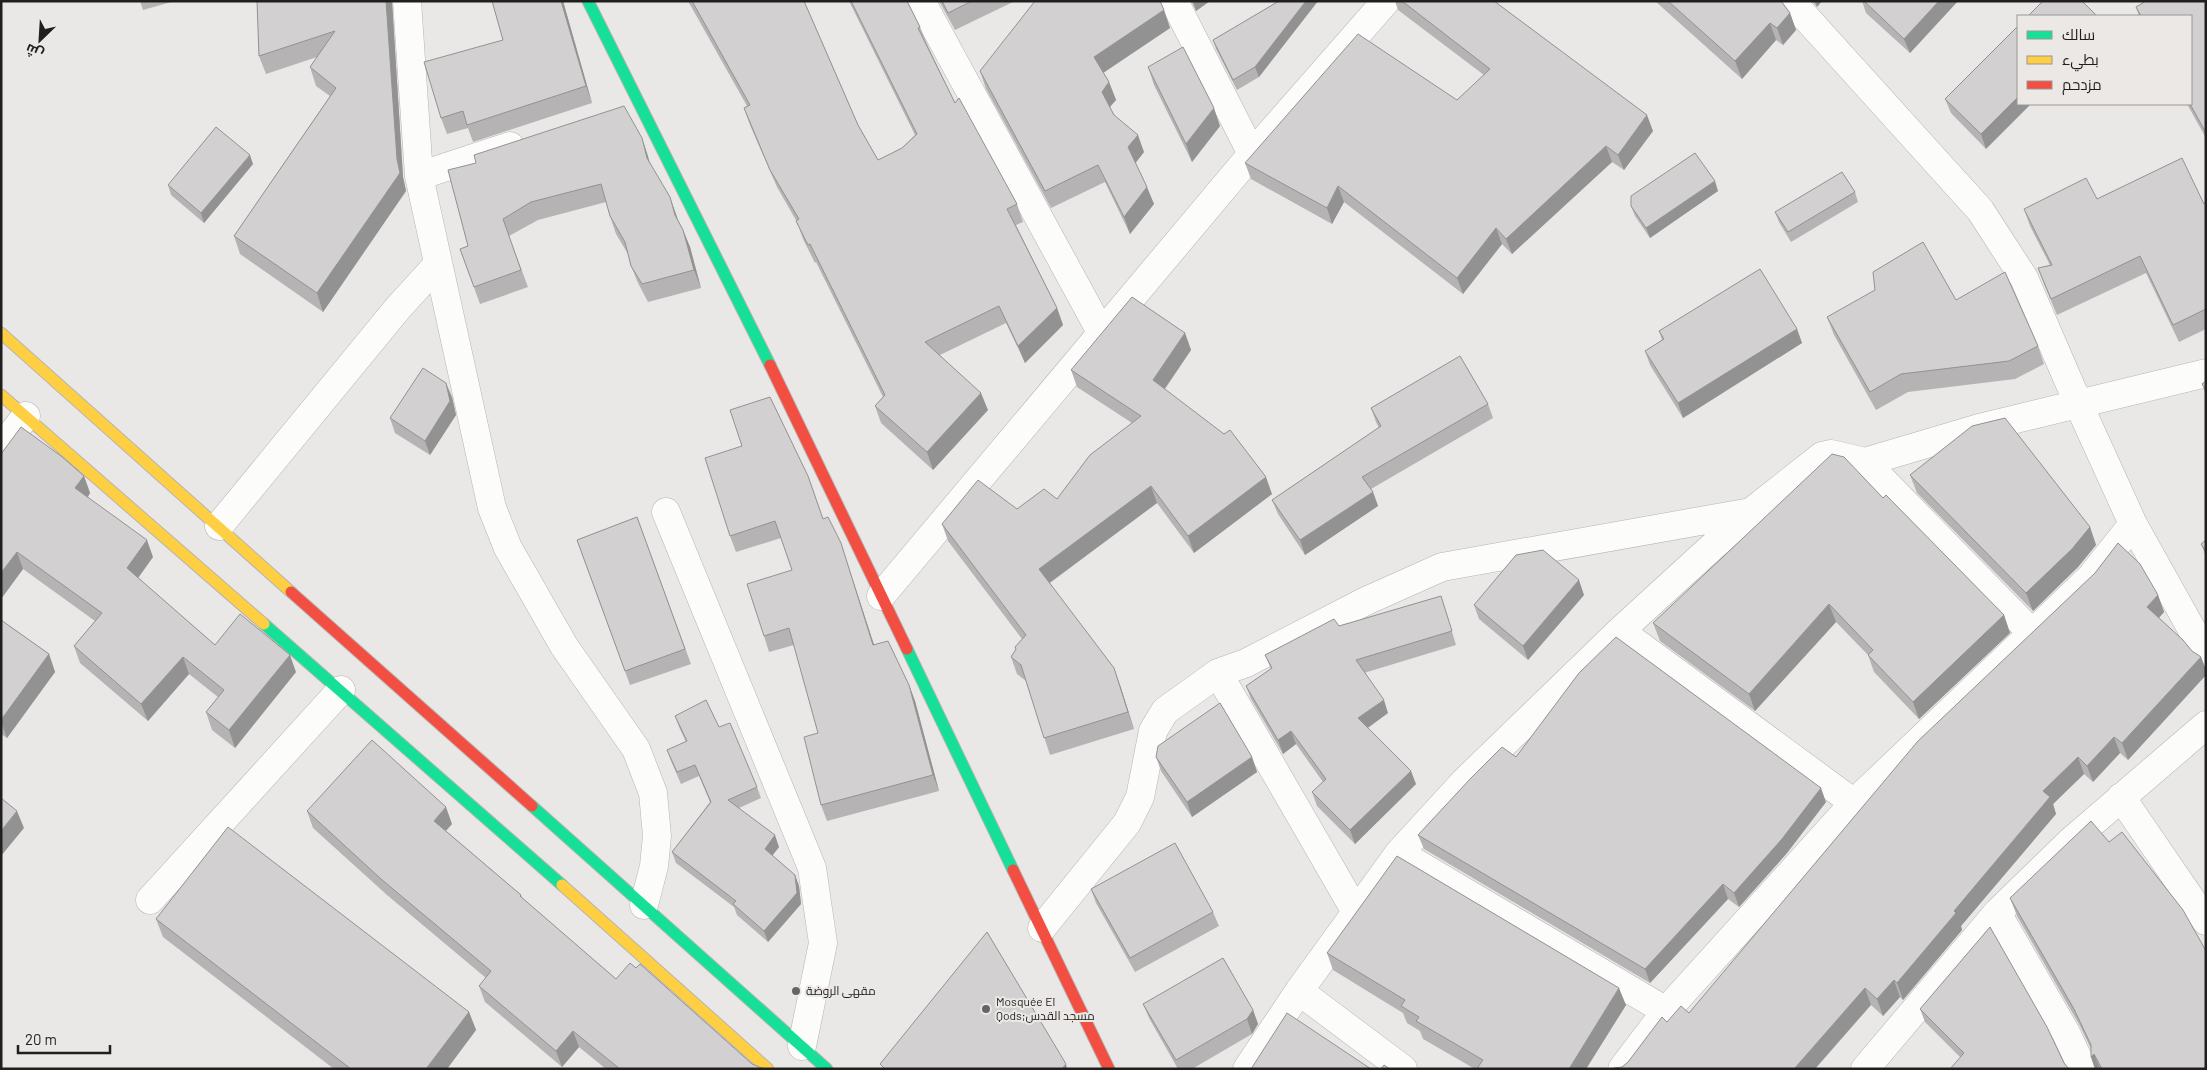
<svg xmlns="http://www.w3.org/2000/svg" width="2207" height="1070" font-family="Barlow,Cairo,sans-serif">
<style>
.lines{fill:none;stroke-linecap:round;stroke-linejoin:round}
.street-casing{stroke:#b6b4b4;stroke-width:29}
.fast-casing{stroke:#b6b4b4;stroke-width:13}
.slow-casing{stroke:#b6b4b4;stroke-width:13}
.jam-casing{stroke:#b6b4b4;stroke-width:13}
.street{stroke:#fcfcfb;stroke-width:28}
.fast{stroke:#16e098;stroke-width:11}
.slow{stroke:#ffcf43;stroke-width:11}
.jam{stroke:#f24e42;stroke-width:11}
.wall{fill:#b5b3b3}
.shaded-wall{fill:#939292}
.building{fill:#d2d0d0;stroke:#939292}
.poi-dot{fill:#676564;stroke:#ebe8e6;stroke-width:2}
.labels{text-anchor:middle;stroke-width:4;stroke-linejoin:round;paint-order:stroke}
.poi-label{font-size:12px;fill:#201f1e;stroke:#ebe8e6;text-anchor:start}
</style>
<rect width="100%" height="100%" fill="#eae8e7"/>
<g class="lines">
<g class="street-casing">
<path id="street" d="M407,1L419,176L492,508L508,548L564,646L636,749L653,793L657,836L654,866L644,905
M921,1L1101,332
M1174,1L1252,154
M1791,1L1980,210L2024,278L2078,403L2133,524L2206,655
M419,176L510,146
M1,448L26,416
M1865,462L2031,632
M666,512L812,868L823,943L802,1046
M219,526L398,308L438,264
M881,596L1252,154L1386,1
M1620,631L1854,803
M1218,673L1356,912
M2121,797L2206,921
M1399,853L1666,1011
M150,900L341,690
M1997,913L2066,1033L2083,1069
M1042,928L1127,823L1140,797L1153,731L1165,711L1218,673L1246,663L1366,601L1442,567L1751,512
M1299,991L1403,1069
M1247,1069L1299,991L1399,853L1465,781L1620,631L1702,556L1751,512L1822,456L1831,454L1865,462L1983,427L2206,373
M1622,1069L1666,1011L1854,803L2090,578L2133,524
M1865,1069L1997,913L2071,841L2206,725"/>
</g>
<g class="fast-casing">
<path id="fast" d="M588,1L770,365
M264,624L562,885
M907,649L1013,870
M532,806L827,1069"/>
</g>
<g class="slow-casing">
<path id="slow" d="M1,333L291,592
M1,395L264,624
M562,885L768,1069"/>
</g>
<g class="jam-casing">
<path id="jam" d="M770,365L907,649
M291,592L532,806
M1013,870L1109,1069"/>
</g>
<use href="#street" class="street"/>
<use href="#fast" class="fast"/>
<use href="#slow" class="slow"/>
<use href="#jam" class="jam"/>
</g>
<path class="wall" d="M140,1H175L143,10Z
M257,1H392L403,177L406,191L323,312L240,254L234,236L330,96L316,86L310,67L317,57L266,74L259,56Z
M492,1H563L592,103L473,142L468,128L447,134L441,118L503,40Z
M688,1H804L858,125L878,160L902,148L915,135L849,1H907L920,27L927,44L955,103L1017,204L1023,222L1016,225L1057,308L1063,325L1025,363L1006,323L940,355L988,410L933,470L881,423L875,406L883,397L816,262L815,263L803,239L797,222L777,187L750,125L744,108L747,106Z
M939,1H1015L955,30Z
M1191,1H1210L1196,11Z
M1279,1H1318L1259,77L1237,90L1216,49L1213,40Z
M1395,1H1494L1653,131L1624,170L1612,162L1512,254L1502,244L1463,294L1344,202L1332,224L1251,179L1245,163L1457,100L1484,75L1398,10Z
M1655,1H1781L1790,13L1796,30L1783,45L1776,40L1742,79Z
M1812,1H1822L1817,7Z
M1862,1H1958L1910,53L1866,13Z
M2206,1V138L2187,104H2191V16H2139L2136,7Z
M1164,10L1170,28L1103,73L1109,82L1116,100L1110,107L1114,115L1144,152L1135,163L1154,204L1130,234L1105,182L1051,208L986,89L980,71Z
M2018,26L1986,149L1951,113L1945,99Z
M1148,67L1220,126L1192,162L1154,85Z
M642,138L650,164L676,214L678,220L683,230L690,247L701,288L648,302L638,283L631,266L628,254L616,234L610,216L606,202L538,220L509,236L528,287L480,304L460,249L468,246L448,170Z
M253,164L204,223L171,195L168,185Z
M1718,191L1650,238L1635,216L1631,206Z
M1855,192L1858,202L1791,242L1779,222L1775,212Z
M2206,203V329L2179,342L2146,273L2057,315L2044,284L2038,268L2050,265L2030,226L2024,209L2204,204Z
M1956,300L2038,346L2044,364L2015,379L1908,392L1876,410L1834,335L1827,317Z
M1797,329L1802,343L1683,418L1650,365L1645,351L1662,340L1659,331Z
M1185,333L1191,350L1165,389L1272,494L1194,553L1157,503L1050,583L1120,685L1134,729L1050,755L1026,681L1017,674L1011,657L1016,650L1015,647L1022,639L948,541L942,524L1017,509L1057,499L1132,423L1077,387L1071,370Z
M2206,381V395L2202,384Z
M452,397L456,415L430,455L395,433L390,418Z
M1488,404L1493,418L1371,489L1373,492L1378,506L1305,555L1278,514L1272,500L1379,428L1376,422L1371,408Z
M1,454L84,476L90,493L88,497L153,557L138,578L215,645L296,672L235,748L212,730L206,712L218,697L189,674L148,721L80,663L74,646L95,621L23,569L1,599Z
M1910,475L2090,527L2096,545L2078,567L2033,611L1917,493Z
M808,476L823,519L846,559L874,644L909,685L915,701L939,791L827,821L821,805L818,733L794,645L769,652L764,636L792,570L781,538L736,552L730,536Z
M1883,498L2004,615L2010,633L1919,719L1874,672L1868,655L1836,622L1755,711L1660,641L1653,623Z
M637,517L691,664L630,685L577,540Z
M2206,540V557L2201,544Z
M1584,595L1528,660L1479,619L1474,605Z
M2158,595L2164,612L2159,618L2192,651L2201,657L2206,670V675L2128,760L2120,753L2093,782L2084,774L2053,804L2056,814L1961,926L1962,930L1903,1000L1900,997L1883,1016L1871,1005L1622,1067L1628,1062L1667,1022L1689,1013Z
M1441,596L1456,645L1364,673L1388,713L1368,728L1416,784L1355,844L1317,806L1312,792L1323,782L1296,744L1283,754L1251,699L1246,686L1271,669L1265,655L1339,626Z
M1,620L49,654L55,672L7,738L1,734Z
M675,716L719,727L757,787L761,798L739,808L779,847L772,855L795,875L799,886L801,904L768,942L737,915L734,907L676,863L672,852L710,802L699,776L681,784L671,761L667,750L686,742L679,727Z
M1156,757H1252L1257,772L1192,817L1161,771Z
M1516,757L1826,802L1787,853L1739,907L1728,899L1650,983L1424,849L1418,835Z
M307,811L452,824L446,831L521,895L523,899L616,979L752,1064L764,1069H606L579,1047L562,1067L485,1002L479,986L486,978L387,895L313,828Z
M2109,842L2206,1069H2095L2091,1057V1049L2080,1026L2017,916L2010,898Z
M1091,889L1213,912L1219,926L1135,972L1096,903Z
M156,919L469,1012L476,1030L447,1069H334L163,937Z
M1327,953L1626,1005L1586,1069H1475L1423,1039L1420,1031L1407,1023L1403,1013L1333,970Z
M1143,1004L1253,1010L1258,1024L1252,1034L1192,1069H1178L1149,1018Z
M1920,1009L2064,1063L1960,1057L1925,1022Z"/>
<path class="shaded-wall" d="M386,1H392L403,177L406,191L323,312L317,293L397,159Z
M561,1H563L592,103L586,86Z
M1193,1H1210L1196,11Z
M1306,1H1318L1259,77L1255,67Z
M1815,1H1822L1817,7Z
M1939,1H1958L1910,53L1904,39Z
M1164,10L1170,28L1100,75L1094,57Z
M1790,13L1796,30L1783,45L1777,28Z
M1770,23L1776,40L1742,79L1735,61Z
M1109,82L1116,100L1108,109L1102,92Z
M2018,97V104H2031L1986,149L1981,134Z
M1214,108L1220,126L1192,162L1186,144Z
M1647,115L1653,131L1624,170L1618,155Z
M1138,135L1144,152L1134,165L1128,147Z
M642,138L648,156L653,176L647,158Z
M1606,146L1612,162L1512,254L1506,239Z
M250,155L253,164L204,223L201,213Z
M1715,181L1718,191L1650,238L1646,228Z
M1338,186L1344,202L1332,224L1327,208Z
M1147,187L1154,204L1130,234L1124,217Z
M670,197L676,214L681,232L675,215Z
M1496,228L1502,244L1463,294L1457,278Z
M683,230L690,247L701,288L694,270Z
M1057,308L1063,325L1025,363L1018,346Z
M1797,329L1802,343L1683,418L1678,403Z
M1185,333L1191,350L1159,397L1153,380Z
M446,383L452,397L456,415L430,455L425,441Z
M981,393L988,410L933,470L927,452Z
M84,476L90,493L82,506L75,488Z
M1266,477L1272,494L1194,553L1188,536Z
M1151,486L1157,503L1045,586L1039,569Z
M1373,492L1378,506L1305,555L1300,540Z
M2090,527L2096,545L2078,567L2033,611L2026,593Z
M147,540L153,557L133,585L127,568Z
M841,543L846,559L879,661L873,645Z
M17,552L23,569L1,599V573Z
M1579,580L1584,595L1528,660L1523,646Z
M2158,595L2164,612L2153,624L2147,607Z
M1829,604L1836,622L1755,711L1749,694Z
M2004,615L2010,633L1919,719L1913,702Z
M49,654L55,672L7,738L1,722V720Z
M290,655L296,672L235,748L229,730Z
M183,657L189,674L148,721L141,704Z
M2201,657L2206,670V675L2128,760L2122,743Z
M1114,668L1120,685L1134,729L1128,712Z
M909,685L915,701L939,791L933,775Z
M1384,700L1388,713L1363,731L1358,718Z
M1291,731L1296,744L1283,754L1278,740Z
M2114,737L2120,753L2093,782L2087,766Z
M1252,757L1257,772L1192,817L1187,802Z
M2078,757L2084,774L2053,804L2056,814L1961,926L1962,930L1903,1000L1897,983L2043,791Z
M1411,771L1416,784L1355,844L1350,830Z
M1821,788L1826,802L1787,853L1739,907L1734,893Z
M446,807L452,824L440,837L434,821Z
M17,811L24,828L1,856V831Z
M775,835L779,847L769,860L765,849Z
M795,875L799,886L801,904L768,942L764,931Z
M1723,884L1728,899L1650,983L1645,969Z
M1894,980L1900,997L1883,1016L1877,999Z
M1619,988L1626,1005L1586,1069H1569Z
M1865,988L1871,1005L1815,1069H1794Z
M1253,1010L1258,1024L1252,1034L1247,1019Z
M469,1012L476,1030L447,1069H426Z
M573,1031L579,1047L562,1067L556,1051Z
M2094,1054L2100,1069H2095L2091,1057Z
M1066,1064L1067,1069H1062Z"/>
<path class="building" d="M257,1H386L397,159L400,173L317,293L234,236L336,88L310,67L335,31L259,56Z
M492,1H561L586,86L467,125L463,111L441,118L424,62L503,40Z
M692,1H804L858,125L878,160L902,148L917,134L851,1H907L920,27L918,28L955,103L959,98L1017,204L1007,209L1057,308L1018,346L999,306L925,342L981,393L927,452L875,406L885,395L810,244L808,245L796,221L799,219L770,170L744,108L750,105Z
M942,1H972L948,13Z
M1035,1H1160L1164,10L1094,57L1109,82L1102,92L1114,115L1138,135L1128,147L1147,187L1124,217L1098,165L1045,191L980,71Z
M1279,1H1306L1255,67L1233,80L1213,40Z
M1402,1H1494L1647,115L1618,155L1606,146L1506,239L1496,228L1457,278L1338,186L1327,208L1245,163L1358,34L1457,100L1490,69Z
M1668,1H1781L1790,13L1777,28L1770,23L1735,61Z
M1864,1H1939L1904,39Z
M2043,1H2082L2097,16H2028Z
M2146,1H2206V130L2205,131L2190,104H2191V16H2141L2136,7Z
M2018,26V97L1981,134L1945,99Z
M1183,47L1214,108L1186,144L1148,67Z
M624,106L642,138L647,158L670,197L675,215L683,230L694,270L642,284L631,266L625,242L610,216L601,184L531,202L503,219L521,270L474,287L460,249L468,246L448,170L476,163L474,155Z
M216,127L250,155L201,213L168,185Z
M1695,153L1715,181L1646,228L1631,206V196Z
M2182,158L2204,204L2206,203V309L2173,325L2140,256L2051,299L2038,268L2052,265L2024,209L2086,178L2097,199Z
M1842,172L1855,192L1788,232L1775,212Z
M1923,242L1956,300L2005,272L2038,346L2009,361L1901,374L1870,392L1827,317L1875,290L1873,272Z
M1760,269L1797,329L1678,403L1645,351L1664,339L1659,331Z
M1132,297L1185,333L1153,380L1224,434L1230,430L1266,477L1188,536L1151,486L1039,569L1114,668L1128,712L1044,738L1021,665L1011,657L1016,649L1015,647L1026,635L942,524L978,480L1017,509L1044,489L1057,499L1090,455L1141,416L1071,370Z
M1460,356L1488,404L1362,477L1373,492L1300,540L1272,500L1381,426L1371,408Z
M423,368L446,383L450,401L425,441L390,418Z
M2206,381V390L2202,384Z
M770,397L808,476L823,519L828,517L841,543L873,645L888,641L909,685L933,775L821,805L804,737L818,733L789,628L764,636L747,584L792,570L775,521L730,536L705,458L742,446L730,410Z
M2005,418L2090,527L2072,549L2026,593L1910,475L1972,426Z
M21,427L61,456L84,476L75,488L147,540L127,568L215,645L240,614L290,655L229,730L206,712L224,690L183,657L141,704L74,646L102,613L17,552L1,573V454Z
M1832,454L1844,457L1883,498L1886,495L2004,615L1913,702L1868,655L1873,650L1829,604L1749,694L1653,623Z
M637,517L685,649L625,671L577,540Z
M2206,540V551L2201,544Z
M2118,543L2140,564L2158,595L2147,607L2183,640L2192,651L2201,657L2122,743L2114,737L2087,766L2078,757L2043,791L2050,797L1954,911L1956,913L1897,983L1894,980L1877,999L1865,988L1794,1069H1613L1614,1068L1622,1067L1628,1062L1662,1017L1667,1022L1681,1006L1689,1013L1918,741L2095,573Z
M1543,550L1579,580L1523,646L1474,605L1516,555Z
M1441,596L1452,631L1356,660L1384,700L1358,718L1411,771L1350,830L1312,792L1326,779L1291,731L1278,740L1246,686L1272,668L1265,655L1334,619L1339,626Z
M1,620L49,654L1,720Z
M1616,637L1821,788L1782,839L1734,893L1723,884L1645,969L1418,835L1471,778L1502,747L1516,757L1579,673Z
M706,700L719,727L730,723L757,787L728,800L775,835L765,849L795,875L797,893L764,931L733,904L736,901L672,852L711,802L695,765L677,772L667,750L687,741L675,716Z
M1220,703L1252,757L1187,802L1156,757L1158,746Z
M372,740L446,807L434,821L521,895L520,896L616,979L630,963L636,968L640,964L752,1064L764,1069H620L573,1031L556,1051L479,986L491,971L381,879L307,811Z
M1,798L17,811L1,831Z
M2091,821L2109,842L2122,832L2183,910L2206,951V1069H2102L2094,1054L2091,1057V1045L2074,1009L2010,898Z
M228,827L469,1012L426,1069H351L156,919Z
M1175,843L1213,912L1130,958L1091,889Z
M1397,856L1619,988L1569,1069H1480L1478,1067L1483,1060L1416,1021L1419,1017L1401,1006L1405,1000L1327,953Z
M1990,927L2047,1027L2064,1063L2069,1069H1950L1964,1053L1920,1009Z
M987,932L1066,1064L1062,1069H885L880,1064Z
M1223,958L1253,1010L1247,1019L1176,1060L1143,1004Z
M1287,1013L1371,1069H1251Z
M1384,1065L1390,1069H1381Z"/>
<g class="poi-dot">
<circle cx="796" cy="991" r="5"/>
<circle cx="986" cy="1009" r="5"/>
</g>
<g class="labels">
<g class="poi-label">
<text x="806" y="995">مقهى الروضة</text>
<text x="996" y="1006">Mosquée El<tspan x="996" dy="14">Qods;مسجد القدس</tspan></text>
</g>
</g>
<rect width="2207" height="1070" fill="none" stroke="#201f1e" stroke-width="5"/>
<rect x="2017" y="15" width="175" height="90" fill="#ebe8e6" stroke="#9a9896"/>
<rect x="2027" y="31" width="25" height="8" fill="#16e098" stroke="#9a9896"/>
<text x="2062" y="40" font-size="15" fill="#201f1e">سالك</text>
<rect x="2027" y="56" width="25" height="8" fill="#ffcf43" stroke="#9a9896"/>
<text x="2062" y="65" font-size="15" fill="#201f1e">بطيء</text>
<rect x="2027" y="81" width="25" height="8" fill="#f24e42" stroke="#9a9896"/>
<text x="2062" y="90" font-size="15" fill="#201f1e">مزدحم</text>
<g transform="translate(40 40) rotate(205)" stroke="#ebe8e6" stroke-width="4" paint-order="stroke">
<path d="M0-4L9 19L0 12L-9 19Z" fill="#201f1e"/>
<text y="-8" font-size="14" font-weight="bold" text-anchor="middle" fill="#201f1e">ش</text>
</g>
<path d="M18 1045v8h92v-8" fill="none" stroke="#201f1e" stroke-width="2.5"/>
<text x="25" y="1045" font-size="15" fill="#201f1e" stroke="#ebe8e6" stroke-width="4" paint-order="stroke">20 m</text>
</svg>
